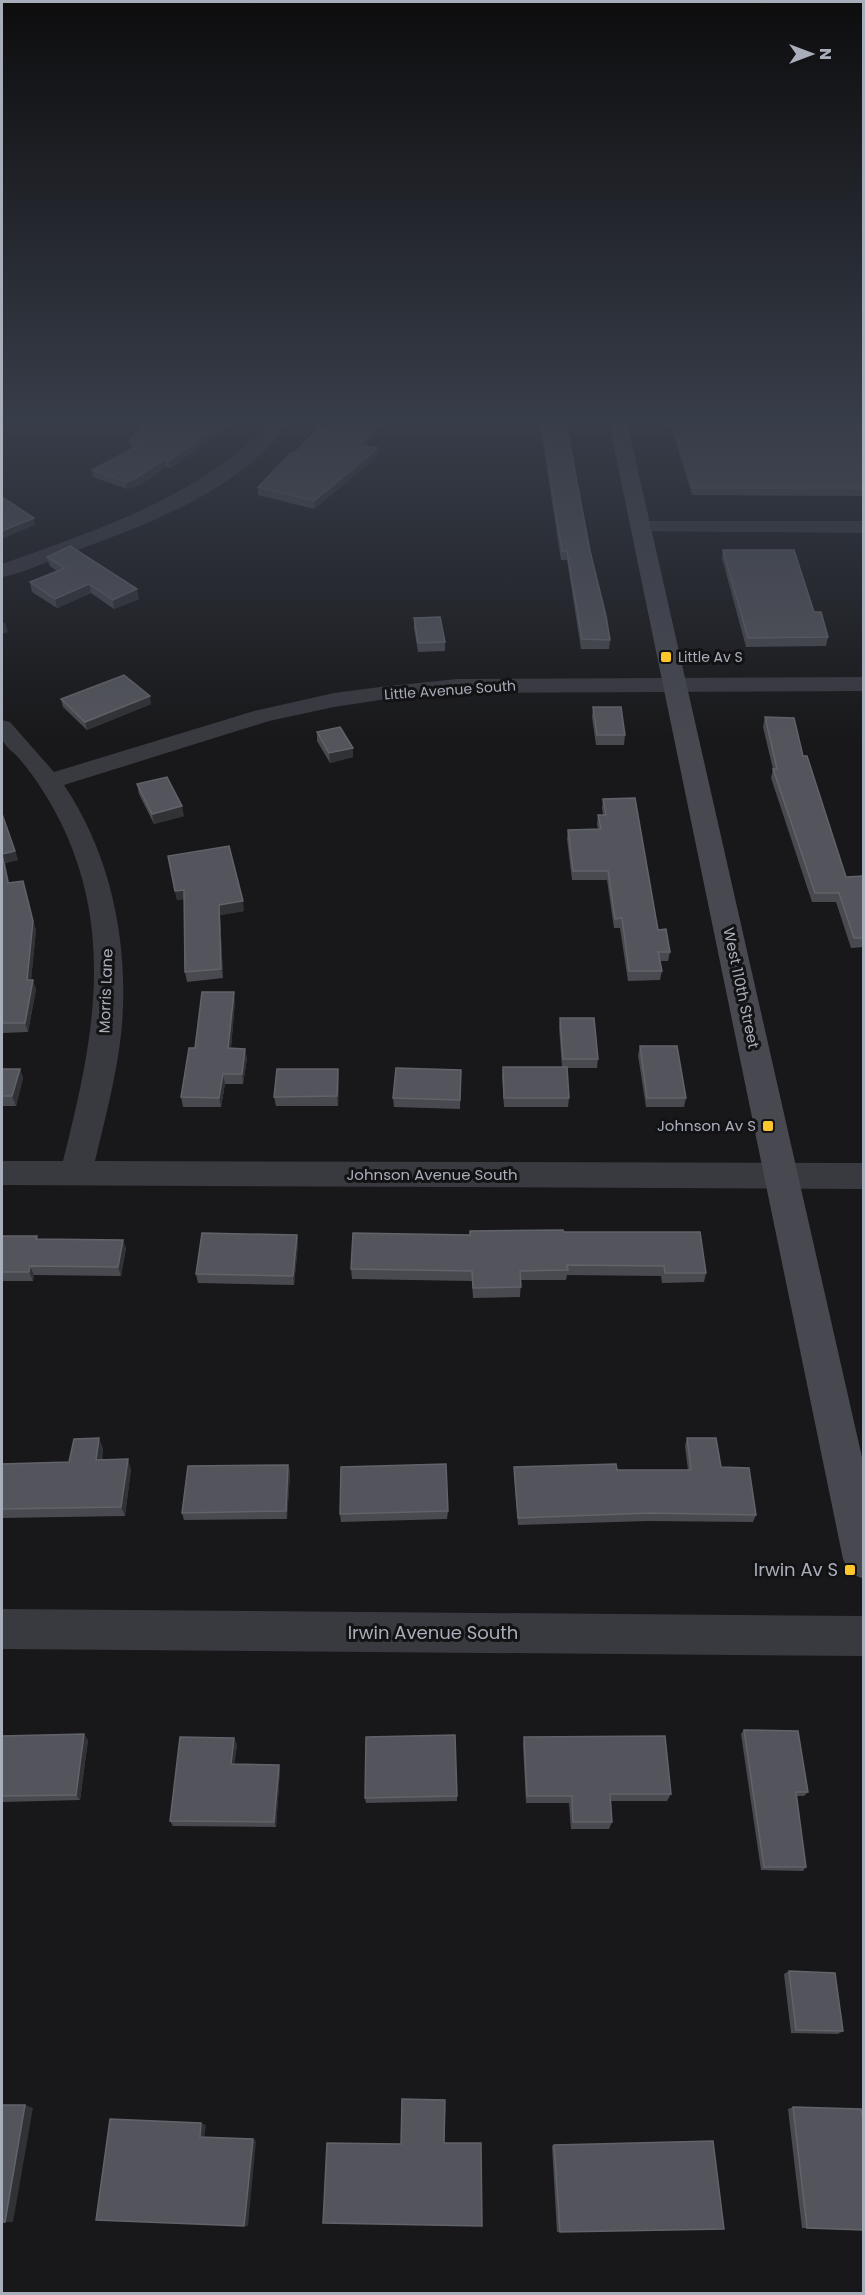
<svg xmlns="http://www.w3.org/2000/svg" width="865" height="2295" font-family="Poppins,sans-serif">
<style>
.lines{fill:none;stroke-linecap:round;stroke-linejoin:round}
.street{fill:#393940;fill-rule:evenodd}
.secondary{fill:#474850;fill-rule:evenodd}
.wall{fill:#494a50}
.shaded-wall{fill:#313236}
.building{fill:#54555c;stroke:#61636a;stroke-width:1.5}
.poi-dot{fill:#ffc72b;stroke:#131315;stroke-width:2}
.labels{text-anchor:middle;stroke-width:6;stroke-linejoin:round;paint-order:stroke}
.far-poi-label{font-size:14px;fill:#a9aebb;stroke:#131315;text-anchor:start}
.far-street-label{font-size:14px;fill:#a9aebb;stroke:#131315}
.street-label{font-size:15px;fill:#a9aebb;stroke:#131315}
.poi-label{font-size:15px;fill:#a9aebb;stroke:#131315;text-anchor:end}
.near-poi-label{font-size:18px;fill:#a9aebb;stroke:#131315;text-anchor:end}
.near-street-label{font-size:18px;fill:#a9aebb;stroke:#131315}
</style>
<rect width="100%" height="100%" fill="#18181a"/>
<g class="lines">
<path class="street" d="M275,418H293C243,490 146,525 67,554C46,562 24,573 2,577V564C100,529 202,496 275,418Z
M640,521H864V533L633,531L630,527Z
M864,677V691L457,693L380,700L334,707L269,721L64,785C113,858 130,949 121,1035C116,1078 105,1119 95,1161L864,1163V1189L2,1185V1161H63C92,1046 116,936 61,823C49,799 34,775 16,755C11,751 3,744 2,738C0,733 2,726 2,720L10,722L54,772L254,711L334,693L380,687L457,679Z
M2,1609L864,1616V1656L2,1649Z"/>
<path class="secondary" d="M608,418H626L864,1466V1579L849,1573L843,1559Z"/>
</g>
<path class="wall" d="M150,418H236L229,426L171,468L166,467L138,486L127,489L93,477L92,470L131,449L129,441Z
M338,418H386L366,446L378,448V456L314,509L258,495V487L295,453L330,428Z
M539,418H565L590,551L610,640L609,649H581L567,560H561Z
M672,420L864,421V496L692,495L671,427Z
M723,550L828,637L826,646L746,647L722,558Z
M47,557L139,599L114,609L91,593L57,608L32,592L30,582L57,571L50,566Z
M414,618L445,642V651L418,652L414,628Z
M61,699L151,704L87,730L63,707Z
M593,707L625,735L624,745H596L592,717Z
M765,717L803,756L846,877L863,876L864,947L851,948L836,902H812L771,778L773,769L763,727Z
M317,732L353,748V757L330,763L317,741Z
M137,784L184,816L154,824L139,794Z
M603,799L658,930L670,952L668,961H660L662,971L660,980L628,981L620,928H614L607,880H572L567,839L568,830L598,829L597,824L598,815H603L602,808Z
M2,814L18,860L5,863L9,883L36,930L31,980L36,989L28,1032L2,1033Z
M168,856L244,911L220,915L223,978L187,982L185,972L184,899L177,900Z
M235,1001L231,1048L247,1058L243,1084H225L221,1107H183L181,1097L195,1048Z
M560,1018L598,1059L597,1068H567L569,1098L568,1107H504L502,1076L503,1067H562L559,1027Z
M640,1046L686,1098L684,1107H646L638,1055Z
M2,1069H20L23,1078L16,1106H2Z
M338,1069L339,1078L338,1106H276L274,1097Z
M461,1070L460,1109L394,1107L393,1098Z
M564,1232L706,1273L704,1282L662,1283L661,1276L567,1275L566,1280H521L520,1297L473,1298L472,1281L352,1279L351,1269L470,1235Z
M297,1235L298,1244L294,1285L198,1283L196,1274Z
M2,1236H37L38,1239L126,1248L121,1276L34,1275L33,1281H2Z
M687,1438L721,1467L756,1515L753,1522L648,1521L518,1525L514,1474V1467L617,1470H688L685,1446Z
M103,1448L102,1460L131,1469L125,1516L2,1518V1464L69,1462Z
M288,1465L290,1472L287,1519L184,1520L182,1513Z
M448,1511L447,1519L341,1522L340,1514Z
M744,1730L808,1792L804,1796H796L806,1867L803,1871L761,1870L741,1734Z
M2,1736L88,1740L80,1800L2,1802Z
M524,1737L671,1794L667,1801H610L612,1822L609,1829H571L569,1803H526L523,1745Z
M237,1744L234,1764L279,1765L280,1770L276,1827L173,1826L170,1821Z
M457,1796V1801L366,1803L365,1798Z
M789,1971L843,2031L838,2034L791,2033L784,1974Z
M793,2107L864,2230L802,2228L788,2109Z
M554,2145L724,2229L557,2232L552,2146Z"/>
<path class="shaded-wall" d="M229,418H236L229,426L171,468L170,460Z
M380,418H386L361,453L360,445Z
M378,448V456L314,509V501Z
M165,459L166,467L138,486L127,489L126,482Z
M34,518L35,525L2,539V531Z
M89,584L91,593L57,608L55,599Z
M137,589L139,599L114,609L113,600Z
M5,622L8,632L2,634V624Z
M150,696L151,704L87,730L85,722Z
M353,748V757L330,763L329,753Z
M182,806L184,816L154,824L152,814Z
M15,851L18,860L5,863L11,892L2,854Z
M25,890L36,930L30,990L27,980Z
M184,890L185,899L177,900L175,891Z
M243,901L244,911L220,915L223,978L221,969L219,905Z
M33,980L36,989L28,1032L25,1023Z
M234,992L235,1001L230,1058L228,1048Z
M245,1049L247,1058L243,1084L242,1074Z
M20,1069L23,1078L16,1106L12,1096Z
M338,1069L339,1078L338,1106L337,1096Z
M223,1074L225,1084L221,1107L219,1098Z
M297,1235L298,1244L294,1285L293,1276Z
M123,1240L126,1248L121,1276L118,1267Z
M30,1266L34,1275L33,1281L29,1272Z
M99,1438L103,1448L100,1469L96,1460Z
M128,1459L131,1469L125,1516L121,1507Z
M288,1465L290,1472L287,1519L286,1511Z
M84,1734L88,1740L80,1800L76,1795Z
M234,1738L237,1744L234,1769L231,1764Z
M279,1765L280,1770L276,1827L274,1822Z
M25,2105L33,2108L13,2222H5Z
M201,2123L206,2125L204,2139L200,2137Z
M253,2139L256,2141L248,2226H244Z"/>
<path class="building" d="M150,418H229L170,460L165,459L136,478L126,482L92,470L141,444L129,441Z
M338,418H380L360,445L378,448L314,501L258,487L291,453H295L319,427L330,428Z
M541,418H565L590,551L606,616L610,640L582,639L567,551H562Z
M672,420L864,421V488H693Z
M2,497L34,518L2,531Z
M70,546L137,589L113,600L89,584L55,599L30,582L65,568L47,557Z
M723,550H794L814,612H821L828,637L748,638Z
M440,617L445,642L418,643L414,618Z
M124,675L150,696L85,722L61,699Z
M593,707H621L625,735H597Z
M765,717L794,718L803,756H807L846,877L863,876L864,877V938H854L839,893H815L773,769H777Z
M340,727L353,748L329,753L317,732Z
M167,777L182,806L152,814L137,784Z
M635,798L658,930L666,929L670,952H658L662,971H629L622,918L615,919L608,871H573L568,830L601,829L598,815H606L603,799Z
M2,814L15,851L2,854L8,883L23,881L33,921L27,980H33L25,1023H2Z
M229,846L243,901L219,905L221,969L185,972L184,890L175,891L168,856Z
M202,992H234L228,1048L245,1049L242,1074H223L219,1098L181,1097L189,1048H195Z
M560,1018H594L598,1059H563Z
M640,1046H677L686,1098H647Z
M503,1067H567L569,1098H504Z
M396,1068L461,1070L460,1100L393,1098Z
M2,1069H20L12,1096H2Z
M277,1069H338L337,1096L274,1097Z
M563,1230L564,1232H700L706,1273H665L664,1266L567,1265L568,1270L520,1271L521,1287L473,1288L472,1271L351,1269L353,1233L470,1235V1231Z
M202,1233L297,1235L293,1276L196,1274Z
M2,1236H37L36,1239L123,1240L118,1267L30,1266L29,1272H2Z
M99,1438L96,1460L128,1459L121,1507L2,1509V1464L69,1462L74,1439Z
M687,1438H716L721,1467L749,1468L756,1515L651,1513L518,1518L514,1467L616,1464L617,1470H691Z
M446,1464L448,1511L340,1514L341,1467Z
M288,1465L286,1511L182,1513L188,1466Z
M744,1730L798,1731L808,1792H796L806,1867H764Z
M84,1734L76,1795L2,1796V1736Z
M455,1735L457,1796L365,1798L366,1737Z
M665,1736L671,1794H610L612,1822H573L572,1796H527L524,1737Z
M180,1737L234,1738L231,1764L279,1765L274,1822L170,1821Z
M789,1971L835,1973L843,2031L796,2030Z
M402,2099L445,2100L444,2143H481L482,2226L323,2223L327,2143L401,2144Z
M2,2105H25L5,2222H2Z
M793,2107L861,2109L864,2127V2230L807,2228Z
M110,2119L201,2123L200,2137L253,2139L244,2226L96,2220Z
M713,2141L724,2229L560,2232L554,2145Z"/>
<linearGradient id="sky" x2="0" y2="1"><stop stop-color="#0d0d0e"/><stop offset="0.57" stop-color="#373d49"/><stop offset="1" stop-color="#373d49" stop-opacity="0"/></linearGradient>
<rect width="865" height="739" fill="url(#sky)"/>
<g class="poi-dot">
<rect x="660" y="651" width="12" height="12" rx="3"/>
<rect x="762" y="1120" width="12" height="12" rx="3"/>
<rect x="844" y="1564" width="12" height="12" rx="3"/>
</g>
<g class="labels">
<g class="far-poi-label">
<text x="678" y="662">Little Av S</text>
</g>
<g class="far-street-label">
<text transform="translate(450 690) rotate(-4)" y="5">Little Avenue South</text>
</g>
<g class="street-label">
<text transform="translate(741 988) rotate(78)" y="5">West 110th Street</text>
<text transform="translate(106 991) rotate(-88)" y="5">Morris Lane</text>
<text x="432" y="1180">Johnson Avenue South</text>
</g>
<g class="poi-label">
<text x="756" y="1131">Johnson Av S</text>
</g>
<g class="near-poi-label">
<text x="838" y="1576">Irwin Av S</text>
</g>
<g class="near-street-label">
<text x="433" y="1639">Irwin Avenue South</text>
</g>
</g>
<rect width="865" height="2295" fill="none" stroke="#a9aebb" stroke-width="6"/>
<g transform="translate(811 54) rotate(90)" stroke="#131315" stroke-width="4.5" paint-order="stroke">
<path d="M0-4.5L10 22L0 15L-10 22Z" fill="#a9aebb"/>
<text y="-9" font-size="16" font-weight="bold" text-anchor="middle" fill="#a9aebb">N</text>
</g>
</svg>
